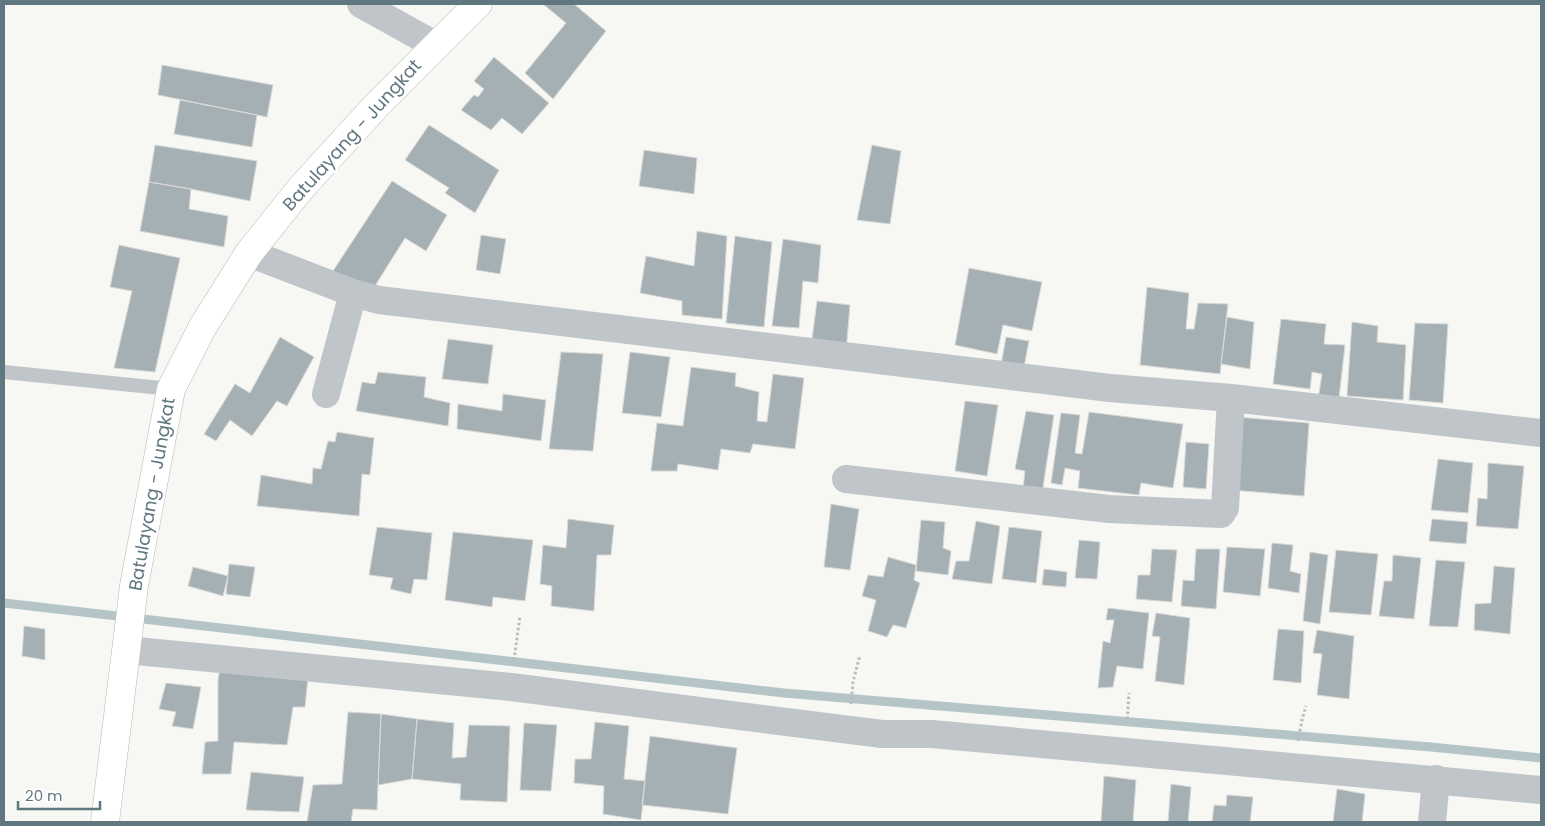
<svg xmlns="http://www.w3.org/2000/svg" width="1545" height="826" font-family="Poppins,sans-serif">
<style>
.lines{fill:none;stroke-linecap:round;stroke-linejoin:round}
.stream{stroke:#b5c5c7;stroke-width:9}
.building{fill:#a4b0b4;stroke:#d9d8d6}
.trunk-casing{stroke:#b3b8ba;stroke-width:29}
.path{stroke:#b7bcbe;stroke-width:3;stroke-dasharray:2.5 2.5;stroke-linecap:butt}
.service{stroke:#bfc5c8;stroke-width:14}
.minor{stroke:#bfc5c8;stroke-width:28}
.trunk{stroke:#fff;stroke-width:28}
.labels{text-anchor:middle;stroke-width:5;stroke-linejoin:round;paint-order:stroke}
.street-label{font-size:18px;fill:#617780;stroke:#fff}
</style>
<rect width="100%" height="100%" fill="#f7f7f4"/>
<g class="lines">
<path class="stream" d="M4,603L784,693L1431,747L1541,758"/>
</g>
<path class="building" d="M543,4H574L606,31L553,99L525,73L566,23Z
M494,57L549,103L522,134L502,118L491,130L461,110L474,95L478,97L484,89L474,81Z
M162,65L273,85L267,117L158,95Z
M180,100L257,115L252,147L174,134Z
M429,125L499,170L475,213L445,193L449,188L405,160Z
M155,145L257,161L250,201L191,189L149,182Z
M872,145L901,151L890,224L857,220Z
M644,150L697,158L694,194L639,186Z
M392,181L447,215L426,251L405,238L368,297L331,274Z
M149,182L191,189L189,209L228,216L224,247L140,231Z
M697,231L727,236L722,319L682,315V301L640,293L646,256L694,266Z
M481,235L506,239L500,274L476,270Z
M735,236L772,242L764,327L726,323Z
M783,239L821,245L818,283L803,281L799,328L772,326Z
M119,245L180,258L155,372L114,368L132,291L110,287Z
M969,268L1042,282L1032,331L1003,325L997,354L955,345Z
M1147,287L1189,293L1186,329H1194L1198,303L1228,304L1220,374L1140,365Z
M817,301L850,305L846,352L811,347Z
M1227,317L1254,322L1250,369L1221,364Z
M1281,319L1326,324L1324,344L1345,345L1338,407L1317,406L1322,374L1312,372L1310,389L1273,384Z
M1352,322L1378,326L1377,342L1406,345L1403,400L1347,396Z
M1415,323L1448,324L1443,403L1409,400Z
M280,337L314,357L287,406L277,401L252,436L230,420L216,441L204,434L235,384L250,393Z
M1006,337L1029,341L1022,377L1000,371Z
M448,339L493,345L488,384L442,379Z
M561,352L603,354L593,451L549,449Z
M630,352L670,357L661,417L622,413Z
M691,367L736,373L735,386L759,392L757,421L767,422L773,374L804,378L795,449L753,444L750,453L721,449L718,470L678,464L677,471H651L657,423L683,426Z
M378,372L426,377L424,397L450,403L448,426L356,411L362,382L375,384Z
M503,394L546,400L541,441L457,429L458,404L502,411Z
M965,401L998,405L987,476L955,471Z
M1026,411L1054,415L1041,500L1022,498L1025,471L1015,469Z
M1089,412L1183,424L1173,488L1141,483L1139,495L1078,488L1080,471L1065,468L1062,485L1051,483L1061,413L1080,415L1075,453L1082,454Z
M1237,417L1309,423L1304,496L1231,490Z
M337,432L374,438L370,475L362,474L359,516L257,506L261,475L312,484L313,468L321,469L328,441L335,442Z
M1186,442L1209,444L1206,489L1183,487Z
M1438,459L1473,463L1468,513L1431,510Z
M1488,463L1524,466L1518,529L1476,526L1478,498L1487,499Z
M831,504L859,509L850,570L824,567Z
M568,519L614,525L611,555H597L594,611L551,606L552,586L540,584L543,545L566,548Z
M1432,519L1468,522L1466,544L1429,541Z
M921,520L945,522L943,548L951,551L948,575L916,571Z
M976,521L1000,526L992,584L952,579L956,561H969Z
M377,527L432,533L427,580L414,579L411,594L390,589L393,578L369,575Z
M1009,527L1042,531L1036,583L1002,579Z
M453,532L533,540L525,601L493,597L492,607L445,600Z
M1079,540L1100,542L1097,579L1075,578Z
M1272,543L1293,545L1290,571L1301,574L1299,593L1268,588Z
M1227,547L1265,549L1260,596L1223,592Z
M1152,549L1177,550L1172,602L1136,599L1138,575H1150Z
M1196,549H1220L1216,609L1181,606L1183,580L1194,581Z
M1336,550L1378,554L1371,615L1329,612Z
M1310,552L1328,555L1320,624L1303,621Z
M1393,555L1421,558L1414,619L1379,616L1384,581H1392Z
M888,557L916,565L914,580L920,583L906,628L893,625L887,637L868,631L876,600L862,596L868,575L883,577Z
M1436,560L1465,562L1458,627L1429,626Z
M229,564L255,567L250,597L226,594Z
M1494,566L1515,568L1510,634L1474,630L1475,604L1491,603Z
M193,567L228,576L223,596L188,586Z
M1044,569L1067,572L1066,587L1042,585Z
M1108,608L1149,613L1143,669L1117,666L1113,687L1098,688L1103,641L1110,643L1114,620H1106Z
M1156,613L1190,618L1184,685L1155,681L1160,637L1152,636Z
M24,626L45,629V660L22,656Z
M1278,629L1304,631L1301,683L1273,680Z
M1317,630L1354,636L1349,699L1317,695L1322,654L1313,653Z
M221,659L309,667L305,707H293L287,745L234,742L231,774H202L205,742L218,741V681Z
M166,683L201,687L193,729L172,726L176,712L159,709Z
M348,712L381,714L377,810L353,809L351,822H307L313,785L342,784Z
M381,714L417,719L412,779L378,785Z
M417,719L454,723L452,758L466,757L469,725L510,726L507,802L460,800L461,784L412,779Z
M595,722L629,726L624,779L645,781L641,820L603,814L604,786L574,783L575,759H591Z
M524,723L557,725L551,791L520,790Z
M650,736L737,748L728,814L642,805Z
M251,772L304,777L299,812L246,810Z
M1104,776L1136,780L1133,822H1101Z
M1171,784L1191,787L1188,822H1168Z
M1337,789L1365,794L1362,822H1333Z
M1227,795L1253,797L1250,822H1212L1214,805L1226,806Z"/>
<g class="lines">
<g class="trunk-casing">
<path id="trunk" d="M105,822L134,586L171,389L202,328L249,253L301,188L377,105L478,4"/>
</g>
<path class="path" d="M514,660L520,616
M851,704L853,682L860,655
M1127,724L1129,693
M1298,741L1302,720L1306,706"/>
<path class="service" d="M4,372L171,389"/>
<path class="minor" d="M361,4L435,45
M249,253L353,293L379,300L1110,388L1231,398L1541,433
M326,394L353,293
M846,479L1109,509L1221,514L1225,508L1231,398
M126,650L511,687L882,734H932L1541,790
M1432,822L1436,779"/>
<use href="#trunk" class="trunk"/>
</g>
<g class="labels">
<g class="street-label">
<text transform="translate(352 135) rotate(-48)" y="6">Batulayang - Jungkat</text>
<text transform="translate(152 494) rotate(-80)" y="6">Batulayang - Jungkat</text>
</g>
</g>
<rect width="1545" height="826" fill="none" stroke="#617780" stroke-width="10"/>
<path d="M18 801v8h82v-8" fill="none" stroke="#617780" stroke-width="2.5"/>
<text x="25" y="801" font-size="15" fill="#617780" stroke="#ffffff" stroke-width="4" paint-order="stroke">20 m</text>
</svg>
